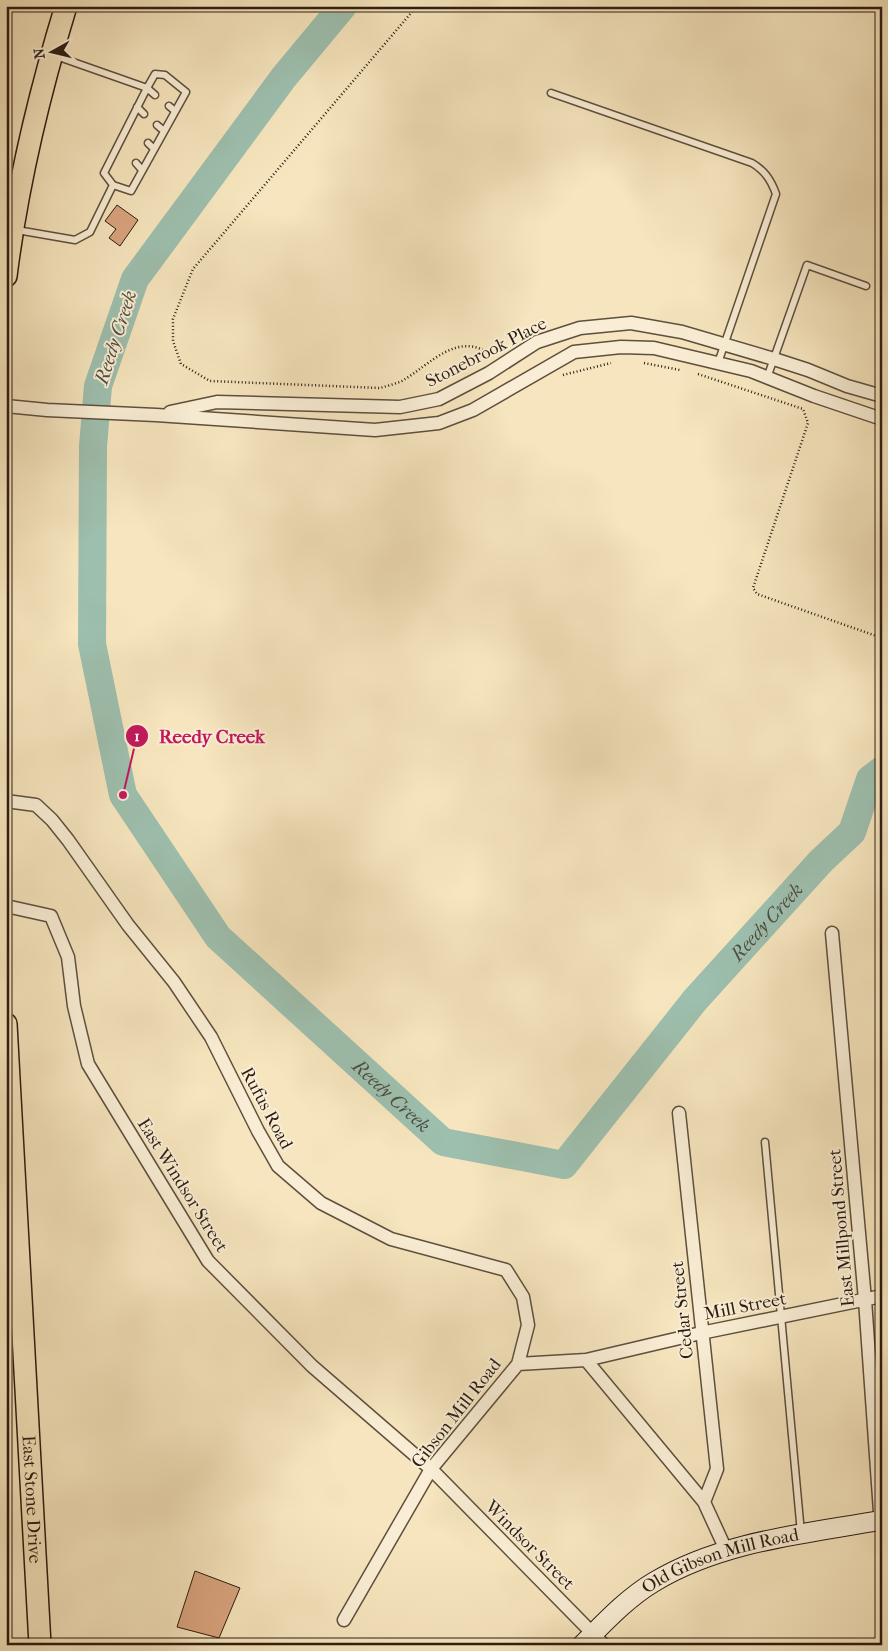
<svg xmlns="http://www.w3.org/2000/svg" width="888" height="1651" font-family="'IM FELL French Canon',serif">
<style>
.lines{fill:none;stroke-linecap:round;stroke-linejoin:round}
.river{stroke:#9dbfae;stroke-width:28}
.building{fill:#d9a47f;stroke:#2c1d13}
.service-casing{stroke:#5e4f3e;stroke-width:9}
.minor-casing{stroke:#5e4f3e;stroke-width:15}
.secondary-casing{stroke:#2c1d13;stroke-width:21}
.trunk-casing{stroke:#2c1d13;stroke-width:24}
.path{stroke:#2c1d13;stroke-width:2.5;stroke-dasharray:1 2.5;stroke-linecap:butt}
.service{stroke:#f9eed5;stroke-width:6}
.minor{stroke:#f9eed5;stroke-width:12}
.secondary{stroke:#f9eed5;stroke-width:19}
.trunk{stroke:#f6e5be;stroke-width:21}
.labels{text-anchor:middle;stroke-width:4;stroke-linejoin:round;paint-order:stroke}
.street-label{font-size:18px;fill:#2c1d13;stroke:#f9eed5}
.water-label{font-size:19px;font-style:italic;fill:#4e4e42;stroke:#f9eed5}
.leader{fill:none;stroke:#c2185b;stroke-width:2}
.callout-dot{fill:#c2185b;stroke:#f9eed5;stroke-width:2}
.mark-label{font-size:15px;text-anchor:middle;font-weight:bold;fill:#fff}
.callout-label{font-size:19px;text-anchor:middle;font-weight:bold;fill:#c2185b;stroke:#f9eed5;stroke-width:4;stroke-linejoin:round;paint-order:stroke}
</style>
<rect width="100%" height="100%" fill="#f6e5be"/>
<filter id="stains"><feTurbulence type="fractalNoise" baseFrequency=".004" numOctaves="4"/><feColorMatrix values="0 0 0 0 .2 0 0 0 0 .09 0 0 0 0 .02 0 0 0 .5 -.17"/></filter>
<radialGradient id="worn" r=".72"><stop offset=".6" stop-color="#630" stop-opacity="0"/><stop offset="1" stop-color="#630" stop-opacity=".3"/></radialGradient>
<g class="lines">
<path class="river" id="s1" d="M343,6L284,77L135,279L98,386L93,446L92,644L123,795L218,937L443,1142L564,1165L695,1000L821,861L852,832L870,779L882,770"/>
</g>
<path class="building" d="M117,205L138,220L120,246L109,238L116,229L105,221Z
M195,1571L240,1588L219,1638L177,1627Z"/>
<g class="lines">
<g class="service-casing">
<path id="service" d="M56,56L147,88L155,74L165,75L186,92L131,191L113,185L104,173L147,88L155,95
M551,93L752,163C765,171 771,180 776,194L718,363
M169,106L175,111
M137,107L144,114
M157,125L164,131
M148,143L154,149
M136,163L142,170
M17,230L75,240L90,232L113,185
M767,378L807,265L866,286
M765,1142L801,1533"/>
</g>
<g class="minor-casing">
<path id="minor" d="M6,406L47,410L156,415L375,430L439,423L473,410L574,352L621,347L654,348L751,371L814,396L882,419
M170,412L217,402L400,407L439,399L489,373L537,342L580,328L631,323L682,332L774,359L808,370L847,386L882,396
M6,801L36,805L52,820L68,840L128,925L174,982L211,1037L258,1131L278,1166L321,1203L391,1239L506,1270L523,1297L528,1325L518,1364
M6,906L51,916L68,957L74,1006L88,1064L208,1261L312,1366L431,1469L604,1645
M832,933L865,1300L881,1526
M679,1113L717,1469L704,1502
M586,1360L701,1333L882,1296
M344,1620L431,1469L518,1364L586,1360L704,1502L726,1550"/>
</g>
<g class="secondary-casing">
<g id="secondary">
<path id="s2" d="M582,1645C604,1623 627,1598 654,1582C722,1541 805,1534 882,1520"/>
</g>
</g>
<g class="trunk-casing">
<g id="trunk">
<path d="M6,276C17,188 40,91 66,6"/>
<path id="s3" d="M6,1024L40,1645"/>
</g>
</g>
<path class="path" d="M417,6L193,269L173,319V341L181,364L210,381L380,388C387,386 395,384 402,381C431,364 458,330 491,355
M644,363L680,370
M698,374L803,409L808,423L753,588L757,594L882,638
M563,375L611,363"/>
<use href="#service" class="service"/>
<use href="#minor" class="minor"/>
<use href="#secondary" class="secondary"/>
<use href="#trunk" class="trunk"/>
</g>
<g class="labels">
<g class="street-label">
<text transform="translate(486 352) rotate(-27)" y="6">Stonebrook Place</text>
<text transform="translate(267 1108) rotate(62)" y="6">Rufus Road</text>
<text transform="translate(183 1185) rotate(58)" y="6">East Windsor Street</text>
<text transform="translate(841 1228) rotate(-95)" y="6">East Millpond Street</text>
<text transform="translate(745 1306) rotate(-11)" y="6">Mill Street</text>
<text transform="translate(682 1310) rotate(-96)" y="6">Cedar Street</text>
<text transform="translate(456 1413) rotate(-52)" y="6">Gibson Mill Road</text>
<text dy="6" stroke="none"><textPath href="#s3" startOffset="476">East Stone Drive</textPath></text>
<text transform="translate(530 1545) rotate(45)" y="6">Windsor Street</text>
<text dy="6" stroke="none"><textPath href="#s2" startOffset="166">Old Gibson Mill Road</textPath></text>
</g>
<g class="water-label">
<text transform="translate(115 337) rotate(-72)" y="7">Reedy Creek</text>
<text dy="7" stroke="none"><textPath href="#s1" startOffset="1784">Reedy Creek</textPath></text>
<text dy="7" stroke="none"><textPath href="#s1" startOffset="1275">Reedy Creek</textPath></text>
</g>
</g>
<path class="leader" d="M123 795L137 736"/>
<g class="callout-dot">
<circle cx="123" cy="795" r="5"/>
<circle cx="137" cy="736" r="12"/>
</g>
<g class="mark-label">
<text x="137" y="741">1</text>
</g>
<g class="callout-label">
<text x="212" y="743">Reedy Creek</text>
</g>
<rect width="888" height="1651" fill="none" stroke="#f6e5be" stroke-width="25"/>
<rect x="8" y="8" width="873" height="1636" fill="none" stroke="#2c1d13" stroke-width="2.5"/>
<rect x="12" y="12" width="863" height="1626" fill="none" stroke="#2c1d13"/>
<g transform="translate(52 52) rotate(262)" stroke="#f9eed5" stroke-width="4" paint-order="stroke">
<path d="M0-4L9 19L0 12L-9 19Z" fill="#2c1d13"/>
<text y="-8" font-size="14" font-weight="bold" text-anchor="middle" fill="#2c1d13">N</text>
</g>
<rect width="100%" height="100%" filter="url(#stains)"/>
<rect width="100%" height="100%" fill="url(#worn)"/>
</svg>
